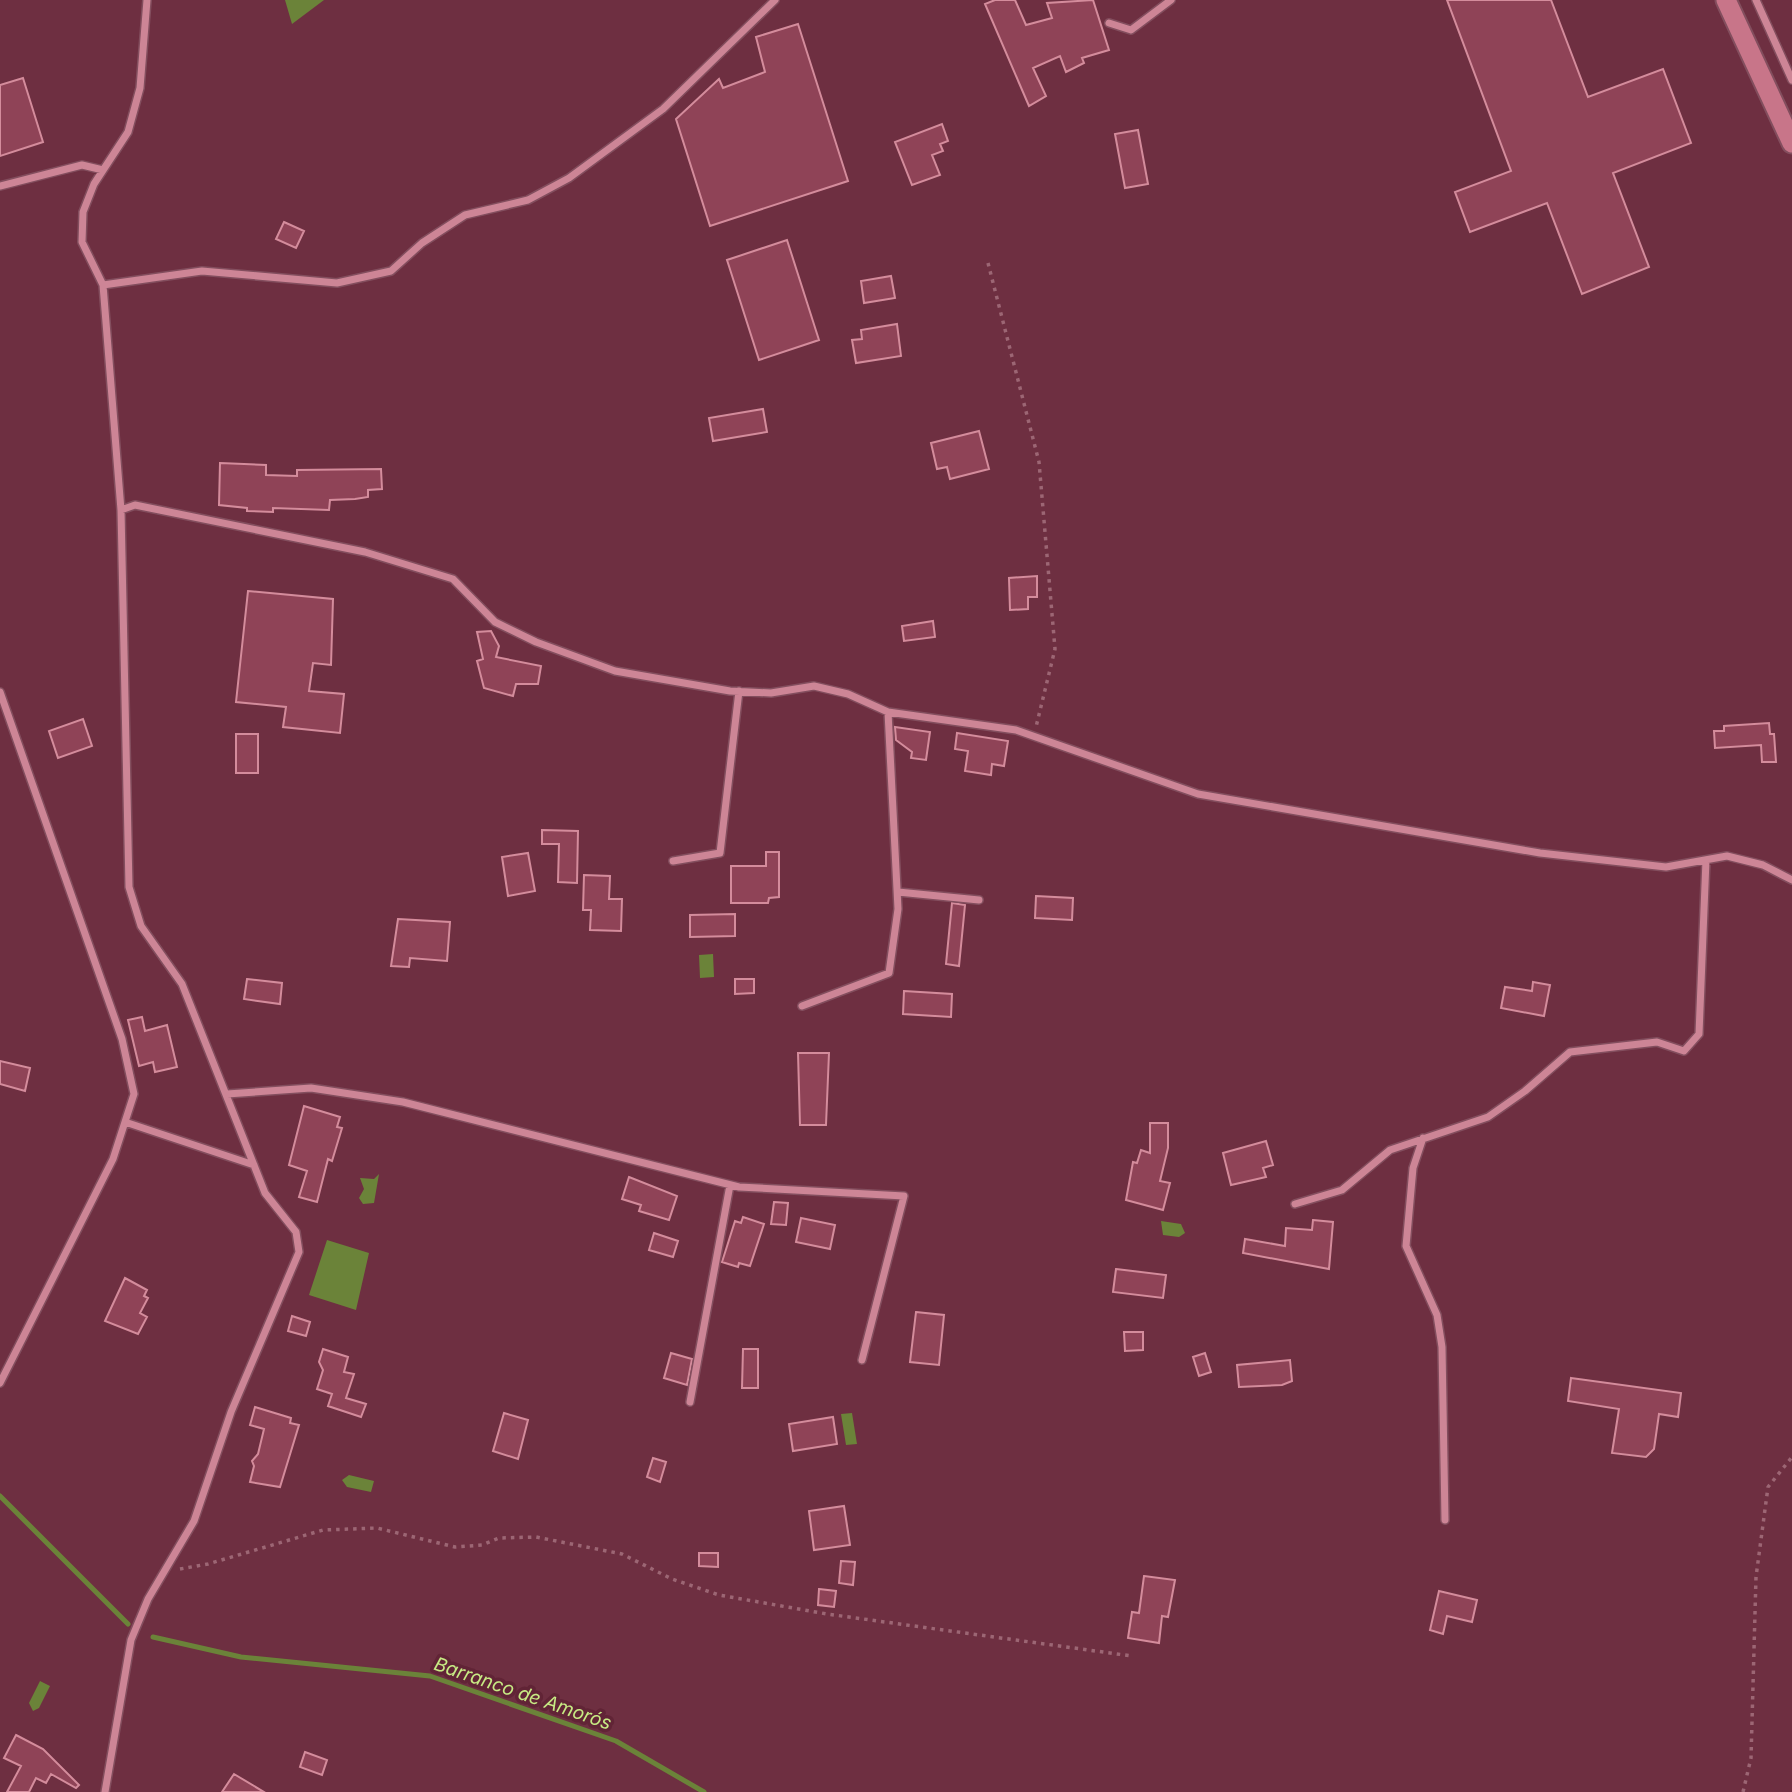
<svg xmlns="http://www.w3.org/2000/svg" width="1792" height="1792" font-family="Inter,sans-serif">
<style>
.water{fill:#6b8339}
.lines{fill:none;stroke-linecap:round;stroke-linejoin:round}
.stream{stroke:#6b8339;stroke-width:5}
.building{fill:#8f4357;stroke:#d48c9c;stroke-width:2}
.minor-casing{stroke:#834e5e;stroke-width:10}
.trunk-casing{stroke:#834e5e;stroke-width:23}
.path{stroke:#9c6674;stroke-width:3.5;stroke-dasharray:3.5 5;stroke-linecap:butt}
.minor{stroke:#cd8596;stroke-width:7}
.trunk{stroke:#c87589;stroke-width:19}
.labels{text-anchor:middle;stroke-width:7;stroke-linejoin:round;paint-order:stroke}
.water-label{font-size:19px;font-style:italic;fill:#c7ea84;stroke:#612436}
</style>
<rect width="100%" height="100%" fill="#6e2f41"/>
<path class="water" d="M285,0H324L292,24Z
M713,954L714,977L700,978L699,955Z
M379,1174L374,1203L363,1204L359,1198L364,1189L360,1178L374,1179Z
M1161,1221L1181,1224L1185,1233L1179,1237L1163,1235Z
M327,1240L369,1253L356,1310L309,1295Z
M852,1413L857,1444L846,1445L841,1414Z
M349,1475L374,1481L371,1492L347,1487L342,1480Z
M40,1681L50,1686L39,1708L33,1711L29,1703Z"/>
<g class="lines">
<path class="stream" d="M0,1496L128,1624
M153,1637L241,1657L430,1676L616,1741L704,1792"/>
</g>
<path class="building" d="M995,0H1015L1026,25L1052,18L1047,3L1093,0L1109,50L1082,58L1084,63L1066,72L1060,56L1033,68L1046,96L1029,106L985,4Z
M1447,0H1551L1588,97L1663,69L1691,143L1613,173L1649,267L1582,294L1547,203L1470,232L1455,192L1511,171Z
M798,24L848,181L710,226L676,119L719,79L723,88L765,72L756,37Z
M23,78L43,142L0,156V85Z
M942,124L948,141L940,144L943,151L932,155L940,175L912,185L895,142Z
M1138,130L1148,184L1125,188L1115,134Z
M284,222L304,231L296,248L276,239Z
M787,240L819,340L759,360L727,260Z
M891,276L895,298L864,303L861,281Z
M897,324L901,356L856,363L852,340L862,339L861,330Z
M763,409L767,432L713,441L709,418Z
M979,431L989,469L950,479L947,467L937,469L931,443Z
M220,463L266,465V475L297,476V470L381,469L382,489L368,490V497L355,499L330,500L329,510L273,508V512L247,511V508L219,505Z
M1037,576V597H1028V609L1010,610L1009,578Z
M248,591L333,599L331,665L313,663L309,691L344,694L340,733L283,727L286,707L236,702Z
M933,621L935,637L904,641L902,626Z
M491,631L499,646L496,657L541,666L538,684H516L513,696L484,688L477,661L483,659L477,632Z
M83,719L92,746L58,758L49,731Z
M1769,723L1770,734H1774L1776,762H1762L1761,745L1715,748L1714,731H1724V726Z
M895,727L930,732L926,760L911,758L912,752L896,740Z
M957,733L1008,741L1004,766L992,764L991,775L965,771L968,751L955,749Z
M236,734H258V773H236Z
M542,830L578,831L577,883L558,882L559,844H542Z
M766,852H779V897L769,898L768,903H731V866H766Z
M528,853L535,891L508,896L502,857Z
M584,875L610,876L609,899H622L621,931L590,930L591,910H583Z
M1036,896L1073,898L1072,920L1035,918Z
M952,903L965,905L959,966L946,964Z
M735,914V936L690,937V915Z
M398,919L450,922L447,961L410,958L409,967L391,966Z
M247,979L282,983L280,1004L244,999Z
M735,979H754V993L735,994Z
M1533,982L1550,985L1544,1016L1501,1008L1505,987L1532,991Z
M904,991L952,994L951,1017L903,1014Z
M142,1017L145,1031L167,1025L177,1067L155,1072L153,1062L139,1066L128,1020Z
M798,1053H829L826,1125H800Z
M0,1061L30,1068L25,1091L0,1084Z
M304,1106L340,1117L337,1127L342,1128L332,1161L328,1159L317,1202L299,1197L307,1171L289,1165Z
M1150,1123H1168V1148L1160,1181L1170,1183L1163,1210L1126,1200L1133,1162L1137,1163L1141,1150L1150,1153Z
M1266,1141L1273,1165L1263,1168L1266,1177L1231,1185L1223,1153Z
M629,1177L677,1196L669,1220L639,1211L641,1205L622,1199Z
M774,1202L788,1203L786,1225L771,1224Z
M743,1217L764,1224L750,1266L739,1263L738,1267L722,1262L735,1221L741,1223Z
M801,1218L835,1225L830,1249L796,1242Z
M1313,1220L1333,1222L1329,1269L1243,1253L1245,1239L1285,1246L1286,1228L1312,1230Z
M654,1233L678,1241L673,1257L649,1250Z
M1116,1269L1166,1275L1163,1298L1113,1292Z
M125,1278L147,1290L144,1296L148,1298L140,1313L147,1317L138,1334L105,1321Z
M916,1312L944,1315L939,1365L910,1362Z
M292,1316L310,1322L306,1336L288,1331Z
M1124,1332H1143V1350L1125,1351Z
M323,1349L348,1357L344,1372L354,1374L346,1398L366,1404L361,1417L328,1406L332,1394L317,1389L323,1370L319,1362Z
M743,1349H758V1388H742Z
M671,1353L692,1359L687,1385L664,1378Z
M1205,1353L1211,1372L1199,1376L1193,1357Z
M1290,1360L1292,1381L1282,1385L1239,1387L1237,1365Z
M1571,1378L1681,1393L1678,1417L1659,1414L1654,1449L1646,1457L1612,1453L1619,1409L1568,1401Z
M255,1407L291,1418L290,1423L299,1425L280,1487L250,1482L254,1466L252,1461L258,1454L264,1429L250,1425Z
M504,1413L528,1420L518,1459L493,1451Z
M833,1417L837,1444L793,1451L789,1424Z
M653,1458L666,1462L660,1482L647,1477Z
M844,1506L850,1545L814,1550L809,1511Z
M699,1553H718V1567L699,1566Z
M841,1561L855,1562L853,1585L839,1583Z
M1144,1576L1175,1580L1168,1617L1162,1616L1159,1643L1128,1638L1132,1612L1139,1613Z
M819,1589L836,1591L834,1607L818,1605Z
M1439,1591L1477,1600L1472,1622L1447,1616L1443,1634L1430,1630Z
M16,1735L43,1749L79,1785L76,1788L51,1774L46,1783L36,1778L29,1792H7L21,1766L4,1758Z
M305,1752L327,1760L322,1775L300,1767Z
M234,1774L264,1792H222Z"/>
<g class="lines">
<g class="minor-casing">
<path id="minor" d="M1756,0L1792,80
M1109,23L1131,30L1171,0
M0,186L82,165L103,170
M103,285L202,271L337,283L391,271L422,243L465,215L528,200L569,178L663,109L775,0
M121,510L135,505L365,552L453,579L495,622L536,642L615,671L730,691L771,693L814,686L848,694L888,712L1016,730L1198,794L1540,853L1666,867L1727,856L1763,865L1792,880
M0,692L122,1039L134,1094L113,1159L0,1383
M673,861L720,853L739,691
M898,892L979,900
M802,1006L889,973L898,909L888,712
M227,1094L311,1088L403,1102L739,1187L904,1196L862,1360
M125,1122L254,1165
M1423,1138L1413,1168L1406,1246L1437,1315L1442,1347L1445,1520
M1295,1204L1342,1190L1390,1150L1488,1117L1525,1091L1570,1052L1657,1042L1684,1051L1699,1034L1706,860
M690,1402L730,1185
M105,1792L131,1640L148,1599L194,1521L231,1412L299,1252L296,1232L265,1193L182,984L141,926L129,887L121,510L103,285L82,242L83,212L94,184L128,132L140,88L147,0"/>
</g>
<g class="trunk-casing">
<path id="trunk" d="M1726,0L1792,143"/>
</g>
<path class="path" d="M988,263L1039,462L1055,649L1036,727
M180,1569L208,1564L323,1530L377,1528L455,1547L482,1545L499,1538L536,1537L622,1554L672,1579L719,1595L827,1614L1132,1656
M1743,1792L1751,1758L1756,1577L1768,1487L1792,1457"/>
<use href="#minor" class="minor"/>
<use href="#trunk" class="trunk"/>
</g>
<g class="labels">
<g class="water-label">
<text transform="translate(523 1693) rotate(19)" y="7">Barranco de Amorós</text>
</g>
</g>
</svg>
